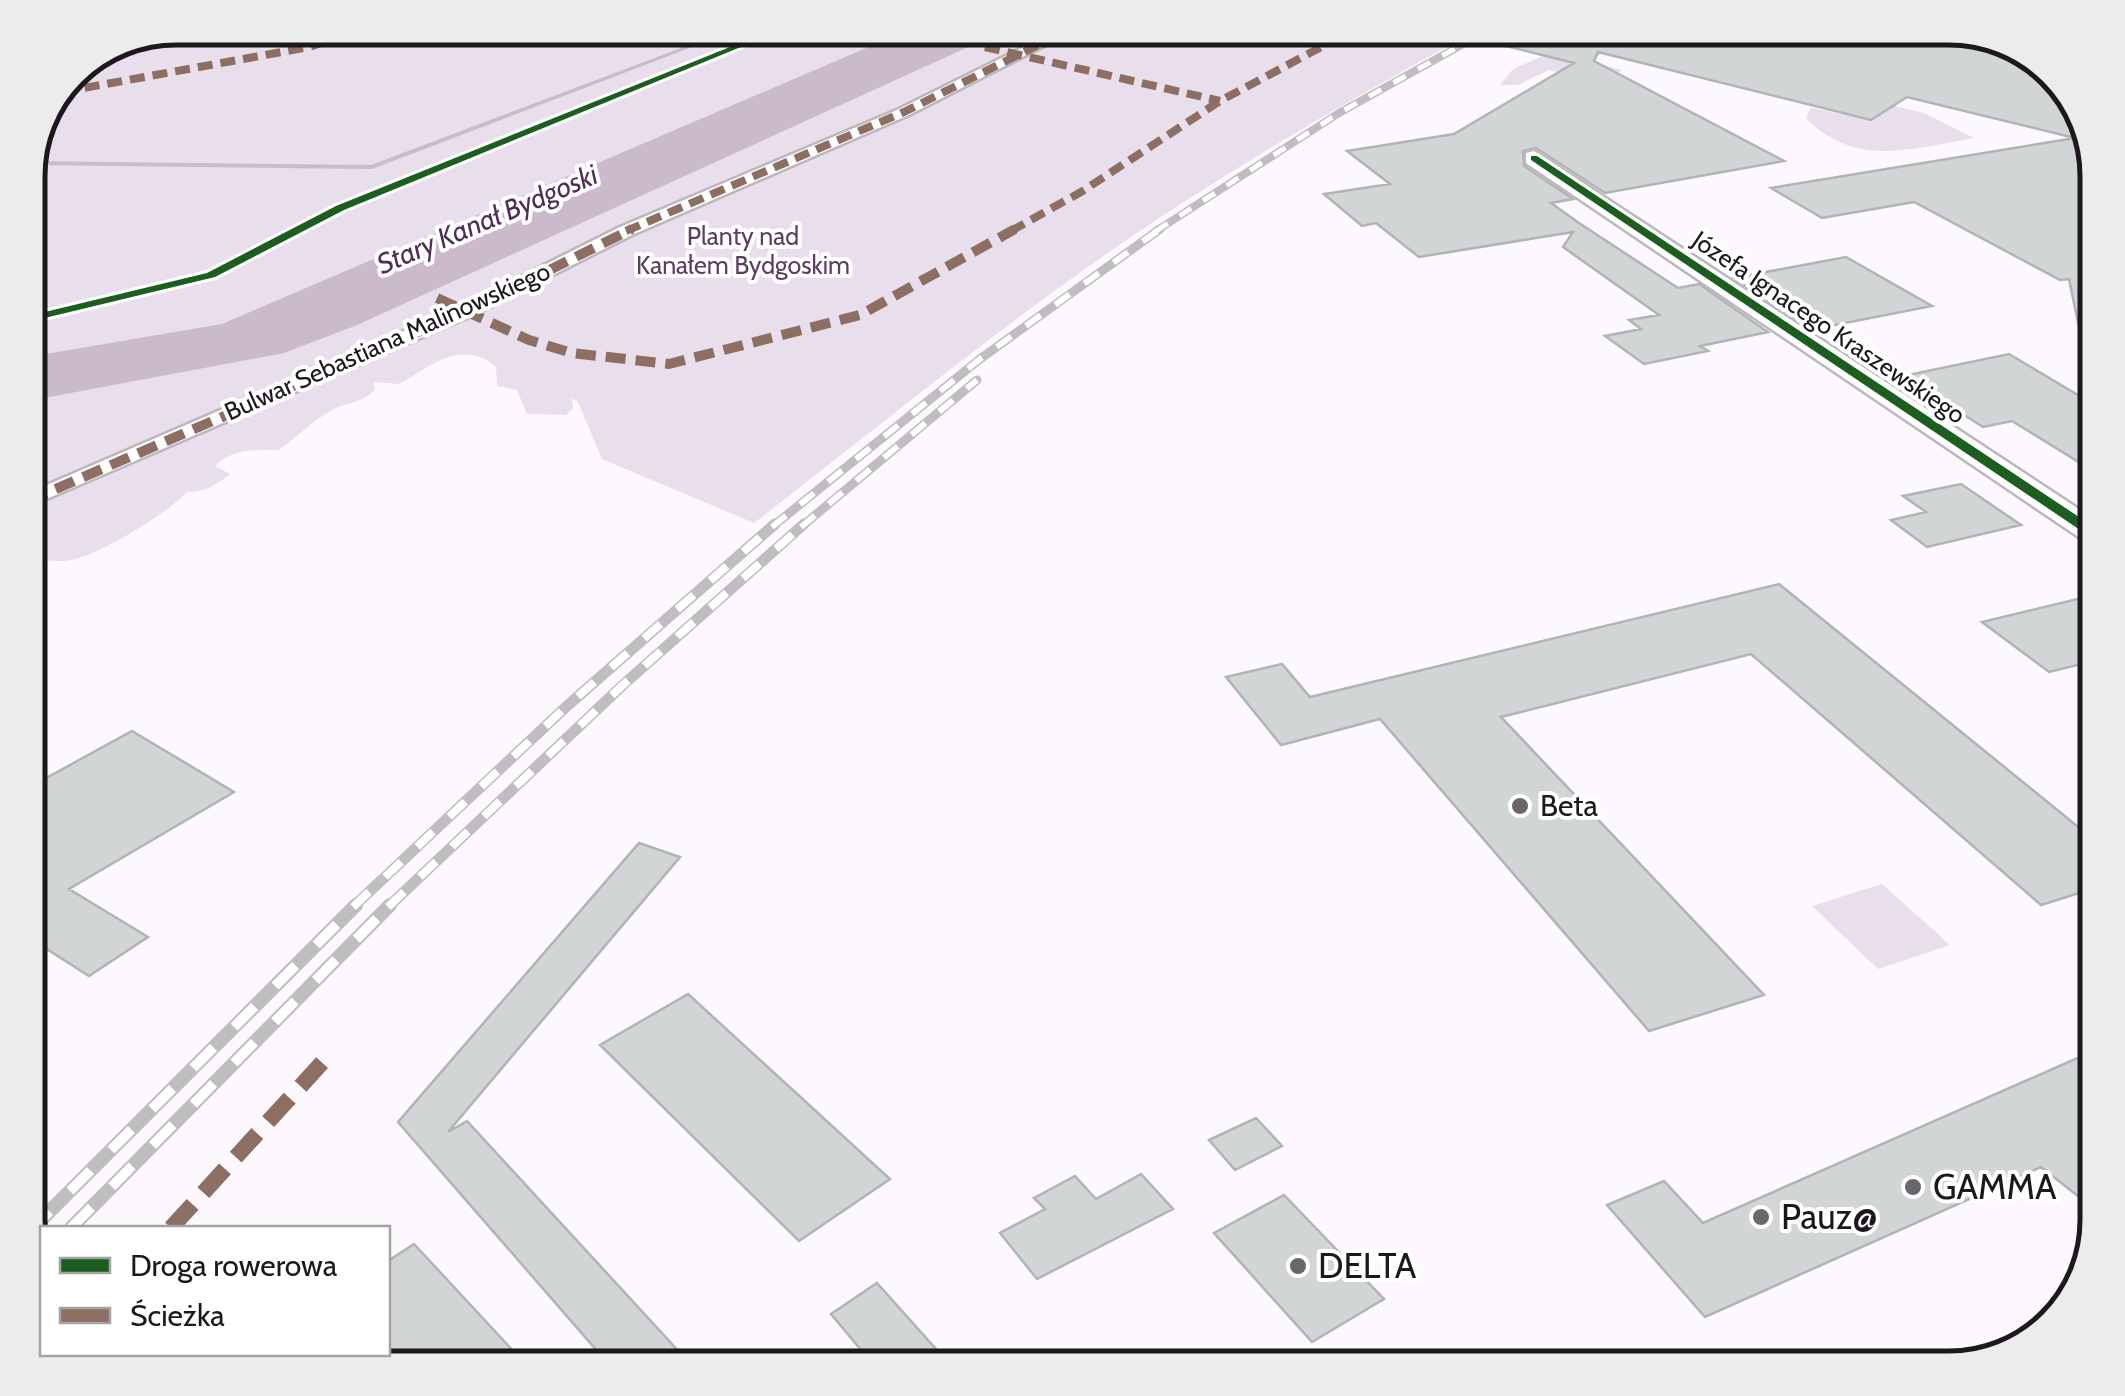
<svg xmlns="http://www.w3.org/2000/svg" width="2125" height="1396" font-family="Cabin,sans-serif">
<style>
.green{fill:#e9deeb}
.water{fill:#cabacc}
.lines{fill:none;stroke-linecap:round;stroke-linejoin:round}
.stream{fill:#cabacc;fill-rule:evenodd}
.building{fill:#d1d5d5;stroke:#b1b4b5;stroke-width:2.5}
.pedestrian-casing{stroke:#bbb7bc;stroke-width:5}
.minor-casing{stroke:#bbb7bc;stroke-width:5}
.pedestrian{fill:#fffeff;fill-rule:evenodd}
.minor{fill:#fffeff;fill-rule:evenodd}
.rail-far3-casing{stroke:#bfbdbf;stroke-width:8}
.rail-far2-casing{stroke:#bfbdbf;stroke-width:9}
.rail-far1-casing{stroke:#bfbdbf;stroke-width:11}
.rail-casing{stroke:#bfbdbf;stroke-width:14}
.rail-far3{stroke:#fff;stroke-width:5;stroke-dasharray:14;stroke-linecap:butt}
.rail-far2{stroke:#fff;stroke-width:6;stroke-dasharray:18;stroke-linecap:butt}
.rail-far1{stroke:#fff;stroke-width:8;stroke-dasharray:22;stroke-linecap:butt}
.rail{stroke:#fff;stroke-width:10;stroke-dasharray:29;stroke-linecap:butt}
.quiet-far2{stroke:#8d6e63;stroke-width:8;stroke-dasharray:15 8;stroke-linecap:butt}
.quiet-far1{stroke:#8d6e63;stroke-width:10;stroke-dasharray:20 10;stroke-linecap:butt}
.quiet{stroke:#8d6e63;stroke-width:16;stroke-dasharray:32 16;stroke-linecap:butt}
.cycleway-casing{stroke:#fff;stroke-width:6}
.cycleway{fill:#1b5e20;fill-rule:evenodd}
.poi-dot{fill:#6b666c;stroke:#fff;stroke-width:4}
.labels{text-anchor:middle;stroke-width:8;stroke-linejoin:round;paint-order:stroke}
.far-park-label{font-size:25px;fill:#5d3d61;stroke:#fff}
.far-street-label{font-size:25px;fill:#1d171e;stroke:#fff}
.far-water-label{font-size:28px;font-style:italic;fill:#4e3053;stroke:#fff}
.poi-label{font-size:30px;fill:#1d171e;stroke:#fff;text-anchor:start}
.near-poi-label{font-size:35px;fill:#1d171e;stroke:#fff;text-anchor:start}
.rim{fill:none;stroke:#1d171e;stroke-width:5}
</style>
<rect width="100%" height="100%" fill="#fcf8fd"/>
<path class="green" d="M176,28H1481C1376,85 1273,144 1173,209C1027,304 892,416 754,523L602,459L578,402L572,398L573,408L566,415L527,414L517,390L497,386L496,367C463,337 429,367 399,384L374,382L375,390C358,405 348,401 332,410C312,421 298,437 278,450C255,450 233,448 215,466L230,474C215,486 206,491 187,492C166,514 103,553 72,560C51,564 53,555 28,569V166L71,70Z
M1574,42L1609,50L1588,61L1622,70L1596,83L1549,70L1518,85H1500L1513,69Z
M1842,93L1924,113L1974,138C1914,148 1855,169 1806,118L1811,108L1871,120L1887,110Z
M1882,884L1950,945L1878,969L1812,906Z"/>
<path class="water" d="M913,28H1010L357,325L284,353L28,401V357L222,324Z"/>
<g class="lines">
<path class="stream" d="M734,28H742L372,169L28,165L30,161L371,165Z"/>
</g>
<path class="building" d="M1484,28H1949L2032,53L2082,110L2098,175V340L2082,342L2069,279L2060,280L1914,202L1822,218L1771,188L2075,138L1907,97L1871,120L1598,52L1594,61L1784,161L1605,193L1536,148L1523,151L1524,166L1573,199L1551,203L1579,223L1678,288L1699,284L1768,332L1700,346L1708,351L1644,364L1605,336L1641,329L1629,320L1659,315L1563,247L1573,232L1419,257L1376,223L1362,226L1324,194L1390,184L1347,151L1454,134L1574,63L1482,40Z
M1846,257L1932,306L1830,326L1821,321L1804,324L1734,278Z
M2009,354L2098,407V474L2012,421L1983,427L1903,376Z
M1961,484L2021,525L1927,547L1891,520L1926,512L1903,496Z
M1779,584L2098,843V887L2041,905L1751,654L1501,717L1764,995L1649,1031L1380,719L1281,745L1226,677L1282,664L1310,697Z
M2098,594V660L2049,672L1982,622Z
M132,731L234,792L69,889L148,937L89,976L28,937V788Z
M639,843L680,857L448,1132L467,1121L694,1368H612L398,1122Z
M688,994L890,1179L799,1241L600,1045Z
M2098,1049V1212L2041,1167L1705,1317L1607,1205L1664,1181L1703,1223Z
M1256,1118L1282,1146L1235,1170L1209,1140Z
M1141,1174L1173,1209L1037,1279L1000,1233L1045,1209L1034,1198L1075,1176L1096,1199Z
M1284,1195L1384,1299L1312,1342L1214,1233Z
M414,1244L529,1368H388V1261Z
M877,1283L953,1368H876L831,1314Z"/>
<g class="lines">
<g class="pedestrian-casing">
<path id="pedestrian" d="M1062,28H1079L909,115L632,235L476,314L28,507V493L462,306L620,227L899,109Z"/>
</g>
<g class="minor-casing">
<path id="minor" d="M1534,151L2097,521V544L2086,542L1526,163V153Z"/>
</g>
<use href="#pedestrian" class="pedestrian"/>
<use href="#minor" class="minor"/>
<g class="rail-far3-casing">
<path id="rail-far3" d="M1156,231L1339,113L1492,28"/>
</g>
<g class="rail-far2-casing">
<path id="rail-far2" d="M772,527L980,359L1160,229
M801,527L977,380"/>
</g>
<g class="rail-far1-casing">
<path id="rail-far1" d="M353,907L567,706L775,524
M388,907L624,684L804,524"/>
</g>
<g class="rail-casing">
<path id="rail" d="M71,1228L390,905
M29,1232L356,905
M38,1263L42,1258"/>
</g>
<use href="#rail-far3" class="rail-far3"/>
<use href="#rail-far2" class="rail-far2"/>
<use href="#rail-far1" class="rail-far1"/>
<use href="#rail" class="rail"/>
<path class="quiet-far2" d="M985,47L1220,101
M62,92L309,47L367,28
M626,231L904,112L1072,28
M1011,231L1081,192L1220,101L1357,28"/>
<path class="quiet-far1" d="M437,298L529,340L572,353L669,364L860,315L1015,229
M28,501L469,310L632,229"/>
<path class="quiet" d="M171,1228L330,1054"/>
<g class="cycleway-casing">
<path id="cycleway" d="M777,28H787L344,210L215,277L28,322V316L207,273L336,206Z
M1531,156H1537L2097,529V539L2092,538L1531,160Z"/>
</g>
<use href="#cycleway" class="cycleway"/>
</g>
<g class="poi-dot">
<circle cx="1520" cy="806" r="10"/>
<circle cx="1913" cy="1187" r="10"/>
<circle cx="1761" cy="1217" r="10"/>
<circle cx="1298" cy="1266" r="10"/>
</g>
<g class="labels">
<g class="far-park-label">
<text x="743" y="245">Planty nad<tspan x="743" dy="29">Kanałem Bydgoskim</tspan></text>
</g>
<g class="far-street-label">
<text transform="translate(1829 327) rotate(34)" y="9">Józefa Ignacego Kraszewskiego</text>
<text transform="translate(387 341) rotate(-24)" y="9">Bulwar Sebastiana Malinowskiego</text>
</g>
<g class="far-water-label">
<text transform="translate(487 219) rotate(-23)" y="10">Stary Kanał Bydgoski</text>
</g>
<g class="poi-label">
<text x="1540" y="816">Beta</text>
</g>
<g class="near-poi-label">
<text x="1933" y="1199">GAMMA</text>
<text x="1781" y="1229">Pauz@</text>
<text x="1318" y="1278">DELTA</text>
</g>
</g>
<path d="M0 0H2125V1396H0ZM176 45H1949A131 131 0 0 1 2080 176V1220A131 131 0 0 1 1949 1351H176A131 131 0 0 1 45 1220V176A131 131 0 0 1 176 45Z" fill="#edeced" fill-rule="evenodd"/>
<path class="rim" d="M176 45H1949A131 131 0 0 1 2080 176V1220A131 131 0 0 1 1949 1351H176A131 131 0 0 1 45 1220V176A131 131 0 0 1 176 45Z"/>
<rect x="40" y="1226" width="350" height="130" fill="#ffffff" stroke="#a5a2a5" stroke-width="2.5"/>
<rect x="60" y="1258" width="50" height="15" fill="#1b5e20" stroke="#a5a2a5" stroke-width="2.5"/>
<text x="130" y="1276" font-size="30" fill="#1d171e">Droga rowerowa</text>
<rect x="60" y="1308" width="50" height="15" fill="#8d6e63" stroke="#a5a2a5" stroke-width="2.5"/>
<text x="130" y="1326" font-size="30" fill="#1d171e">Ścieżka</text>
</svg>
